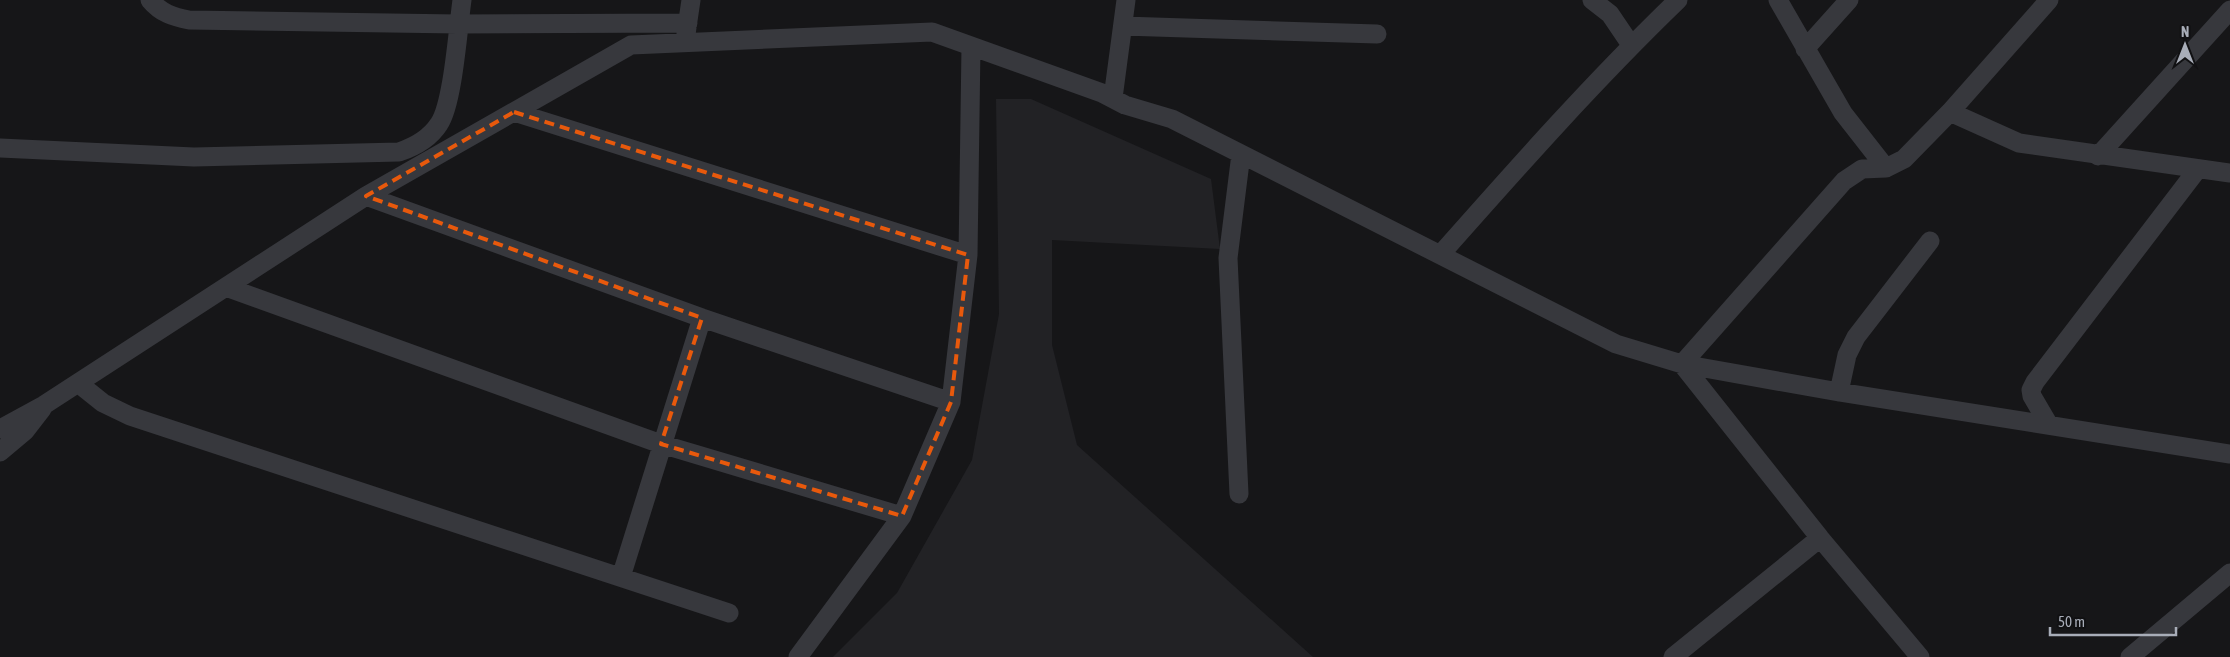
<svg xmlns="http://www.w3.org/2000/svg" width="2230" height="657" font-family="'Asap Condensed',sans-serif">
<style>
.built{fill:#222225}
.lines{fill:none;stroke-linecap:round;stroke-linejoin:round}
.minor{stroke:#37383d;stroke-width:19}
.marked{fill:none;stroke:#e8590c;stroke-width:4;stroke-dasharray:10 6;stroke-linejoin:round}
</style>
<rect width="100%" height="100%" fill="#161618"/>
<path class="built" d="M996,99H1031L1211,179L1220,249L1052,240V345L1077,445L1313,657H833L897,593L972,460L999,314Z"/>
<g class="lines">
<path class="minor" d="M150,0C161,13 173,17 189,20L458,24L688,23
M1592,0L1610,14L1631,45
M1778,0L1843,113L1886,168L1904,159L1950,112L2049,0
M1123,26L1377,34
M686,34L691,0
M1805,49L1849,0
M1113,98L1126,0
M514,112L968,255
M1950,112L2019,143L2230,173
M0,148L194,157L399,152C414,147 430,138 439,124C453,104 458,28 462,0
M2098,156L2230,10
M1886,168L1862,169L1844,181L1682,364L1820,538L1920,657
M366,196L702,318L951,402
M1440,255C1517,168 1594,81 1678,0
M226,287L661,444L902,516
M78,383L103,403L130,416L729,613
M1839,392L1847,355L1856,337L1930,241
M2049,425L2032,396L2031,390L2035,382L2197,170
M0,429L44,405L366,196L631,45L932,32L1102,93L1125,105L1172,119L1616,344L1682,364L1839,392L2230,454
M0,452L25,431L42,409
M1239,494L1228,258L1241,154
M621,577L702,318
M798,657L902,516L951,402L968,255L971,46
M1673,657L1820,538
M2130,657L2230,573"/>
</g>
<path class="marked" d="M514,112L968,255L951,402L902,516L661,444L702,318L366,196Z"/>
<g transform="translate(2185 45)" stroke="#111113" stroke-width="4" paint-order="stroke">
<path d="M0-4L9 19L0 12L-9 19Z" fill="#a8adb8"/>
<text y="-8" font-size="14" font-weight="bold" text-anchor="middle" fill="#a8adb8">N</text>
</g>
<path d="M2050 627v8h126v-8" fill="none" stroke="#a8adb8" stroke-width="2.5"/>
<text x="2058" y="627" font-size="15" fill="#a8adb8" stroke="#111113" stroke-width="4" paint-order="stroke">50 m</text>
</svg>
